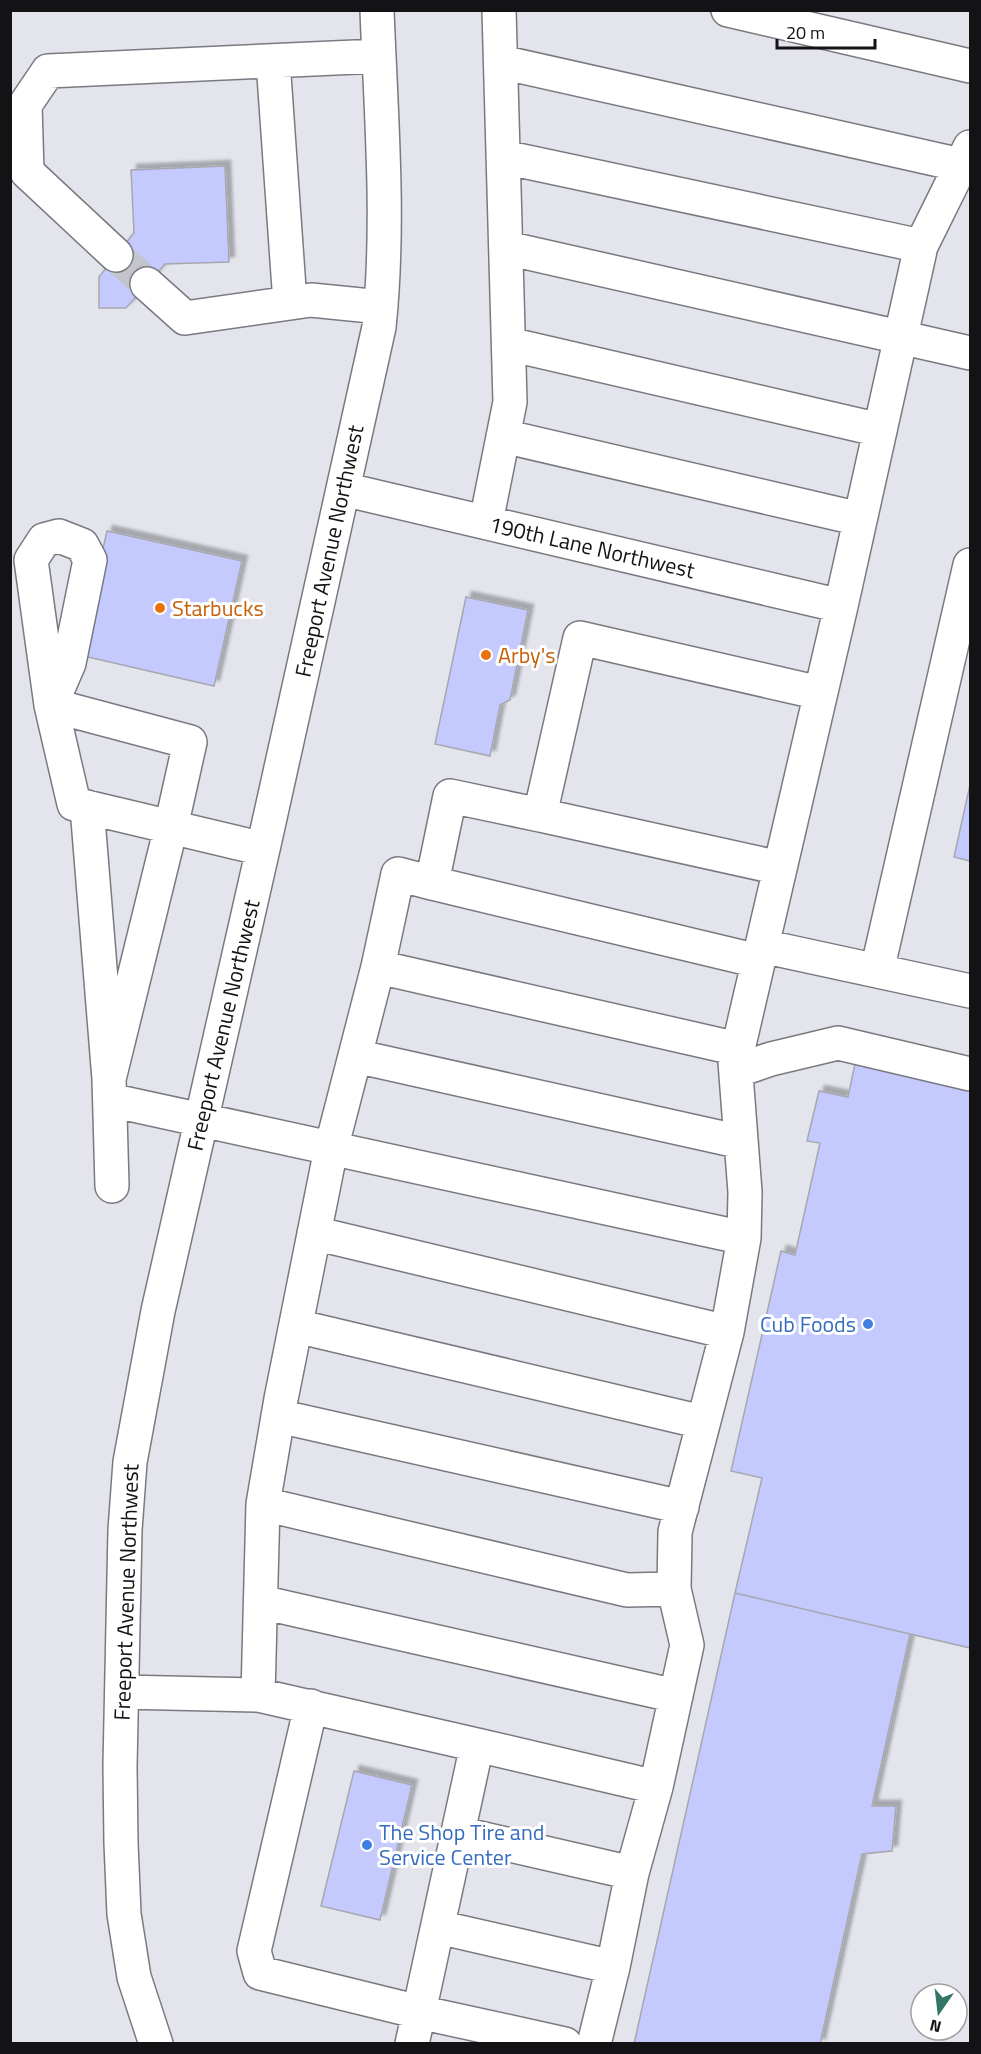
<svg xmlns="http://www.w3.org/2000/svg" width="981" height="2054" font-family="'Titillium Web',sans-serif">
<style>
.building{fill:#c4c9fe;stroke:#a7a8af;stroke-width:1.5;filter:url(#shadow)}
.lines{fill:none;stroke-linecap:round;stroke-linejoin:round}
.minor-tunnel{stroke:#c4c5cc;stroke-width:33;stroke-dasharray:33 16;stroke-linecap:butt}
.minor-casing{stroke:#797a81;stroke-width:36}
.minor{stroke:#fff;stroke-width:33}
.food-dot{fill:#e8710a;stroke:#fff;stroke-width:2}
.shop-dot{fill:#3f7fe0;stroke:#fff;stroke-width:2}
.labels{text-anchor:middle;stroke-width:6;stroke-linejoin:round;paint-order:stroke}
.street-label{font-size:22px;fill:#131316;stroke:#fff}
.food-label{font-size:22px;fill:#c56008;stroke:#fff;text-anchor:start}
.shop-label{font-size:22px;fill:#366cbe;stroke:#fff;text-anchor:end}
</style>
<defs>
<filter id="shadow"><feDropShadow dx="5.5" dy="-5.5" stdDeviation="1.5" flood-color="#0004"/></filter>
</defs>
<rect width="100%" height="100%" fill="#e3e4ec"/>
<path class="building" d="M225,166L229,262L165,264L126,308H99V277L134,233L131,170Z
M107,531L242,561L214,686L79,655Z
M466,597L528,610L510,700L500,705L490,756L435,744Z
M970,785V861L954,857Z
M856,1059L970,1085V1648L735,1593L762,1478L731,1471L781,1251L795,1255L820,1143L807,1141L819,1091L848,1097Z
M735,1593L910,1634L872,1806H896L892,1851L862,1854L820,2044H634Z
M354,1771L412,1785L380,1920L321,1906Z"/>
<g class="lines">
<path class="minor-tunnel" d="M116,255L147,284"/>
<g class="minor-casing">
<path id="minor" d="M728,10L970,66
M273,61L290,303
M501,62L961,165
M504,157L921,246
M507,248L970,353
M116,255L27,172L25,105L48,71L378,56
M147,284L185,318L311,300L381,307
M509,344L880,430
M503,436L860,519
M343,489L841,606
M486,522L510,402L499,10
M51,705L69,663L90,560L82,545L59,536L44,540L31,560L51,705L74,804L263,849
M51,705L190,742L171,827L109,1079
M87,807L109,1079L112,1186
M540,815L780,868
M432,883L758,961
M762,946L970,991
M378,967L398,874L432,883L450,796L540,815L580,638L820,693
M877,971L970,565
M355,1056L741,1142
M736,1071L771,1059L838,1043L970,1074
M110,1100L744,1238
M314,1233L727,1332
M296,1326L702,1422
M278,1416L682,1507
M263,1504L627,1590L674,1589
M261,1602L676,1696
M122,1692L258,1695L477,1745L419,2012L565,2044
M258,1695L263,1504L281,1399L331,1149L378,967L738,1049
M311,1706L254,1951L260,1973L419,2012L412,2044
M477,1745L656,1787
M458,1833L632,1873
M438,1927L613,1967
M156,2044L134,1977L124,1914L121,1843L120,1766L125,1530L130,1462L158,1311L265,840L379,327C390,222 381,116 377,10
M594,2044L613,1967L632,1873L656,1787L687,1645L674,1589L675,1532L727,1332L744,1238L745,1192L735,1062L841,606L921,246L970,147"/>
</g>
<use href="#minor" class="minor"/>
</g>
<g class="food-dot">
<circle cx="160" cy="608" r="6"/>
<circle cx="486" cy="655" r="6"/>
</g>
<g class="shop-dot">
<circle cx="868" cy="1324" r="6"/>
<circle cx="367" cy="1845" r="6"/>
</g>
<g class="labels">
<g class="street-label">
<text transform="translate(592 547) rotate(13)" y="8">190th Lane Northwest</text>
<text transform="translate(329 551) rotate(-78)" y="8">Freeport Avenue Northwest</text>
<text transform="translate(223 1025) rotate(-77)" y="8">Freeport Avenue Northwest</text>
<text transform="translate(126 1592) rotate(-88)" y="8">Freeport Avenue Northwest</text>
</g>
<g class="food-label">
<text x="172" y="616">Starbucks</text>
<text x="498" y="663">Arby's</text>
</g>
<g class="shop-label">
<text x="856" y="1332">Cub Foods</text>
<text x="379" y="1840" text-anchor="start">The Shop Tire and<tspan x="379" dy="25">Service Center</tspan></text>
</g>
</g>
<rect width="981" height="2054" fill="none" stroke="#131316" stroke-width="24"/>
<g transform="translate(939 2012) rotate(194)"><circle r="28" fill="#ffffff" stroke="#a1a1a2" stroke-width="1.5"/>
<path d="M0-4.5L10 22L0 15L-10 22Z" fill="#337566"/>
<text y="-9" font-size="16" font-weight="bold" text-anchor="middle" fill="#131316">N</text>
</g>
<path d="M777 39v9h98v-9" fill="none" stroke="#131316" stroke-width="3"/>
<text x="786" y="39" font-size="18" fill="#131316" stroke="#ffffff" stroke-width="4.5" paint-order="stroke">20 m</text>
</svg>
